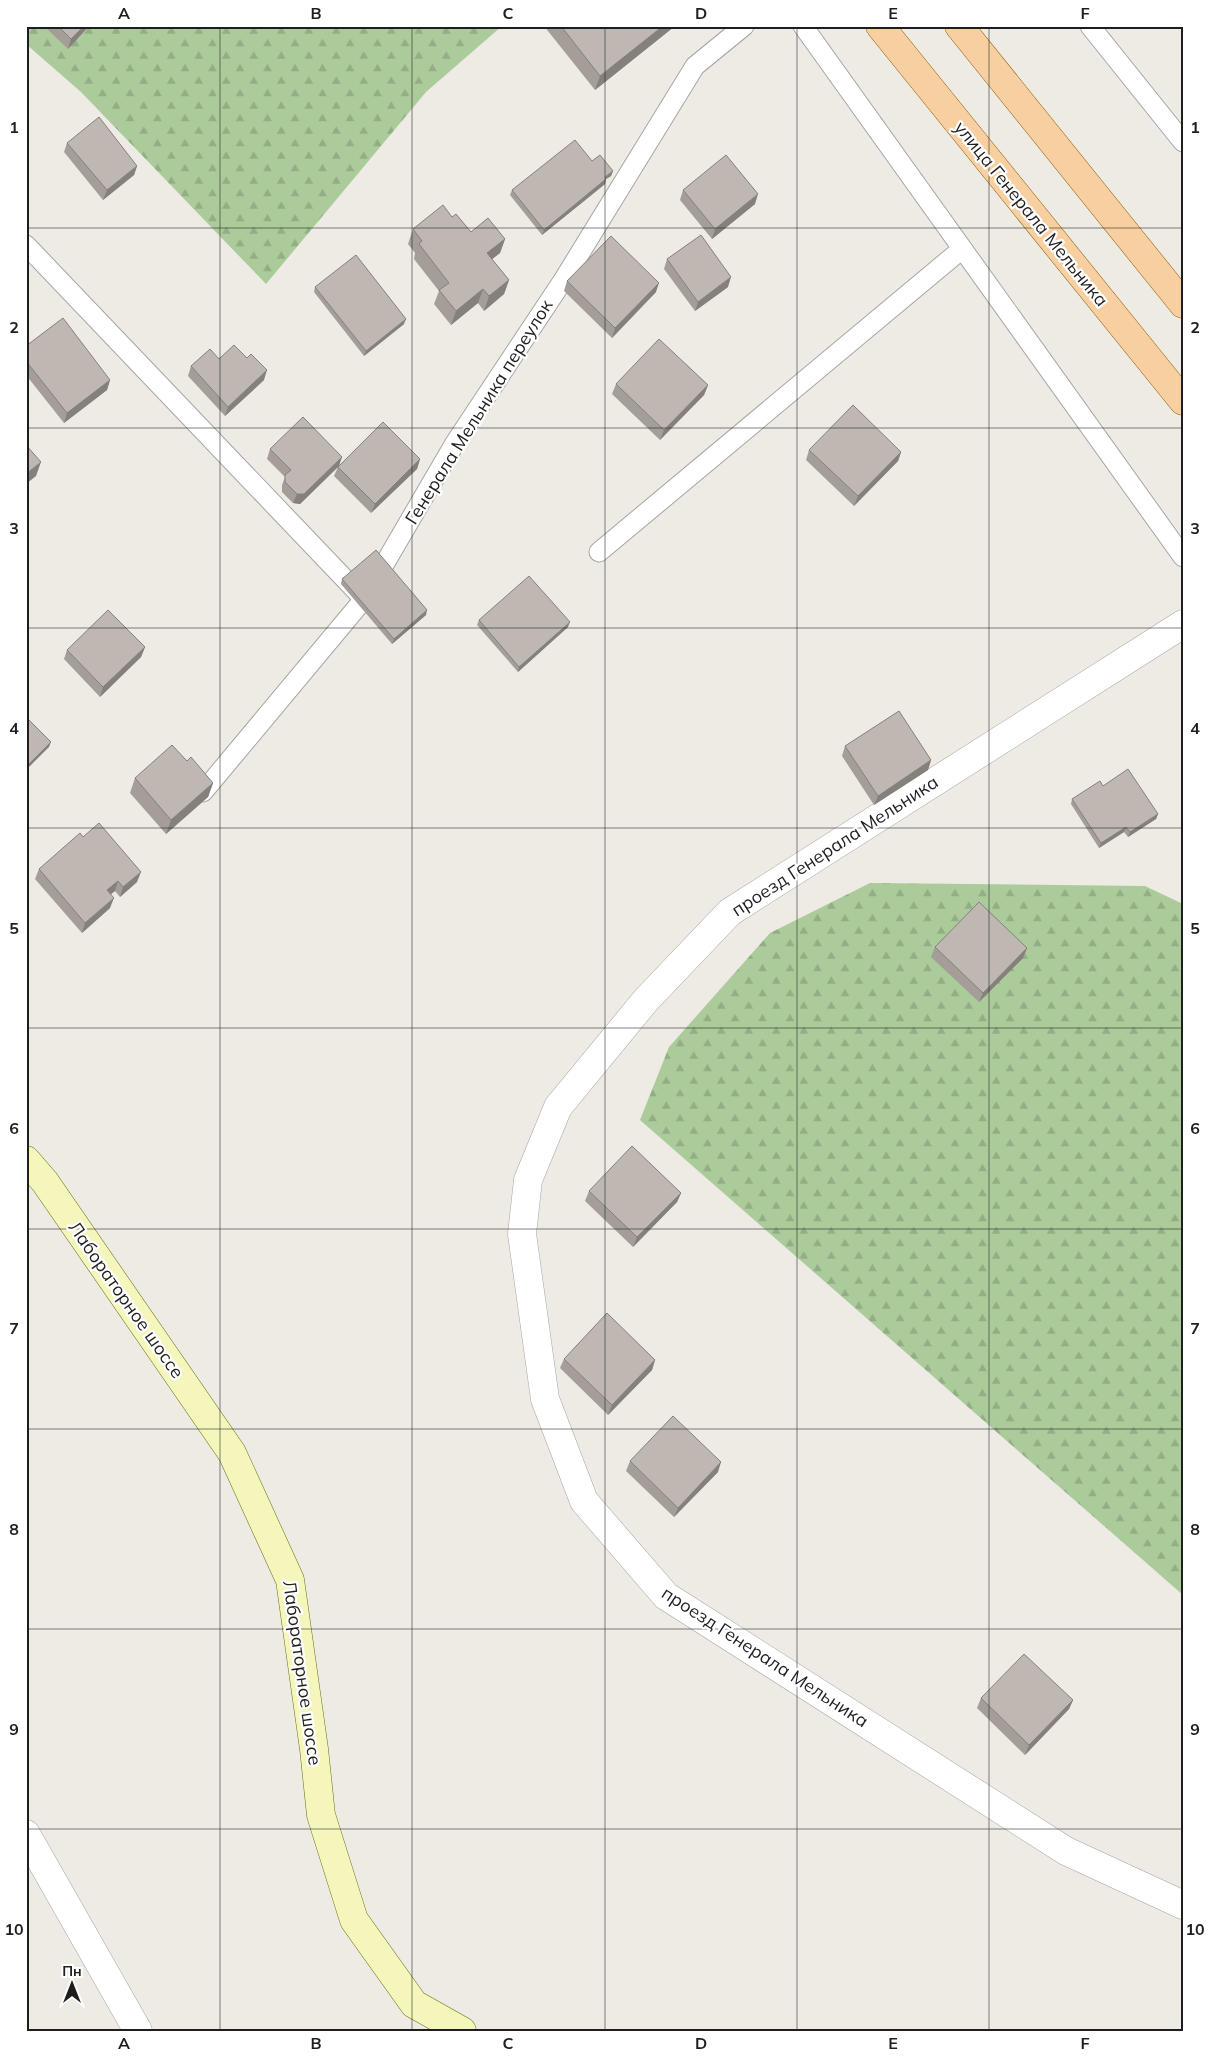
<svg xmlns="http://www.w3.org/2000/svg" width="1209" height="2057" font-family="Mulish,sans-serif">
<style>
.forest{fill:url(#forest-firs)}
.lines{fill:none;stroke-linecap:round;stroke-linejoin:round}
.lane-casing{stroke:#a5a5a5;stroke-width:21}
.street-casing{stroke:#a5a5a5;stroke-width:29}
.secondary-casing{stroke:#676f0b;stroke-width:29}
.primary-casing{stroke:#905f08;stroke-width:29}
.lane{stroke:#fff;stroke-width:19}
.street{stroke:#fff;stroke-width:28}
.secondary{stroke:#f4f6bb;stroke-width:28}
.primary{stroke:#f7cfa1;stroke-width:28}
.wall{fill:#a49d98}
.shaded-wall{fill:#86807c}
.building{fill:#bfb7b1;stroke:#86807c}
.grid{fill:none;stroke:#1e1e1e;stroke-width:1;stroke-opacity:0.55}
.labels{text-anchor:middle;stroke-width:4.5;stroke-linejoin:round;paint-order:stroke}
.street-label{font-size:18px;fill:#1e1e1e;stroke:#fff}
.neatline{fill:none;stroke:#1e1e1e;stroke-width:2}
.grid-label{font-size:16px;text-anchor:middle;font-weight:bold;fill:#1e1e1e}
</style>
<defs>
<pattern id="forest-firs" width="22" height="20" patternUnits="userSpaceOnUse" patternTransform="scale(1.25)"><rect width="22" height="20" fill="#abcb9b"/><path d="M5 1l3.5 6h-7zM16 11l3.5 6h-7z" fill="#93ae85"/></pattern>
</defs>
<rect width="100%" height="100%" fill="#eeebe5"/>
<path class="forest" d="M26,26H502L426,92L266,284L81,92L26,44Z
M870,883L1145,886L1183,904V1595L640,1120L669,1047L770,933Z"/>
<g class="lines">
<g class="lane-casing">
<path id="lane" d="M803,26L1183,557
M1090,26L1183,142
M26,245L362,597
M599,552L962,249
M203,792L364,599L455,443L564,279L695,66L744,26"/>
</g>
<g class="street-casing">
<path id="street" d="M1183,624L730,912L646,1000L558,1107L528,1180L522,1234L545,1399L584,1501L666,1596L1066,1851L1183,1905
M26,1834L138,2031"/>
</g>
<g class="secondary-casing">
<path id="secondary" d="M26,1160L45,1182L232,1453L290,1580L314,1749L321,1815L354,1920L414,2004L462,2031"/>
</g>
<g class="primary-casing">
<path id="primary" d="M880,26L1183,401
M959,26L1183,304"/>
</g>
<use href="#lane" class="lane"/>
<use href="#street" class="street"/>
<use href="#secondary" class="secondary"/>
<use href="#primary" class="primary"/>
</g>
<path class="wall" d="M44,26H89L68,49Z
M544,26H675L595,90Z
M67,143L137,166L134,175L103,200L64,152Z
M592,161L613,171L611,176L606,179L605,184L542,235L510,195L512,190Z
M683,190L755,204L712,239L680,200Z
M452,217L471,232L505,239L500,253L492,259L509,280L504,294L484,311L478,303L451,325L434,304L439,291L414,259L415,253L408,244L413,229Z
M667,259L728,287L695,311L664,269Z
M567,281L656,292L612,338L564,291Z
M315,287L404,324L364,356L314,292Z
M26,346L110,380L107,390L64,423L26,375Z
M219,359L264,380L225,416L188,376L191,366Z
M616,384L708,385L704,395L660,440L612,394Z
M270,449L339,466L420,459L417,469L371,513L334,476L338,467L300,504L293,503L282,492V485L285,477L267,459Z
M809,450L901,452L898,461L854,506L806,460Z
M342,579L426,615L392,644L341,584Z
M479,620L568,627L518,672L477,625Z
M145,647L141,657L100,697L64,659L67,650Z
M845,746L931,760L928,770L874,805L842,756Z
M187,761L213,783L208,797L166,834L130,793L135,778Z
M1103,786L1158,814L1156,819L1128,837L1124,832L1099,848L1071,804L1072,799Z
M83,837L137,882L120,897L115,891L110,894V908L82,933L35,879L39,869Z
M935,947L1027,948L1023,958L979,1002L931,957Z
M589,1191L681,1193L677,1202L633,1247L585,1201Z
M564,1359L655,1360L652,1370L608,1415L560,1368Z
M630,1461L718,1472L674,1517L626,1471Z
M981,1698L1073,1700L1069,1709L1025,1755L977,1708Z"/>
<path class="shaded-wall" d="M84,26H89L68,49L71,39Z
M663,26H675L595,90L600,76Z
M137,166L134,175L103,200L107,190Z
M613,171L611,176L606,179L605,184L542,235L544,230Z
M758,194L755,204L712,239L715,229Z
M505,239L500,253L482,267L487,253Z
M731,277L728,287L695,311L698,302Z
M509,280L504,294L484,311L489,296Z
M659,283L656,292L612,338L615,328Z
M483,289L478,303L451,325L456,311Z
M406,319L404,324L364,356L366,351Z
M267,370L264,380L225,416L228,407Z
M110,380L107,390L64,423L67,413Z
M708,385L704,395L660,440L664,430Z
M901,452L898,461L854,506L858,496Z
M342,457L339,466L300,504L293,503L297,494Z
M420,459L417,469L371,513L375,504Z
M41,462L36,476L26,484V474Z
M427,610L426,615L392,644L394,639Z
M570,622L568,627L518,672L519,667Z
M145,647L141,657L100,697L103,687Z
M51,742L49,747L26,770V767Z
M931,760L928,770L874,805L878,796Z
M213,783L208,797L166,834L171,820Z
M1158,814L1156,819L1128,837L1130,832Z
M1126,827L1124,832L1099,848L1101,843Z
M141,872L137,882L120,897L123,887Z
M118,881L115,891L104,900L107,890Z
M114,898L110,908L82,933L85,923Z
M1027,948L1023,958L979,1002L983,993Z
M681,1193L677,1202L633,1247L637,1237Z
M655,1360L652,1370L608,1415L612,1405Z
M721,1462L718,1472L674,1517L678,1508Z
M1073,1700L1069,1709L1025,1755L1029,1745Z"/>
<path class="building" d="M58,26H84L71,39Z
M561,26H663L600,76Z
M99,117L137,166L107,190L67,143Z
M575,140L592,161L600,155L613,171L605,177L606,179L544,230L512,190Z
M726,155L758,194L715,229L683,190Z
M443,205L452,217L456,214L471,232L488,218L505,239L487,253L509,280L489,296L483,289L456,311L439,290L449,283L419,244L422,241L413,229Z
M701,235L731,277L698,302L667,259Z
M611,236L659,283L615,328L567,281Z
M356,255L406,319L366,351L315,287Z
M63,318L110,380L67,413L26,361V346Z
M659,339L708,385L664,430L616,384Z
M234,345L247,358L251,354L267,370L228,407L191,366L210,349L219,359Z
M853,405L901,452L858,496L809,450Z
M303,417L342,457L304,494H297L285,482V475L291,470L270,449Z
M383,422L420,459L375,504L338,467Z
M26,445L41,462L26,474Z
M376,550L427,610L394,639L342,579Z
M529,576L570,622L519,667L479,620Z
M108,610L145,647L103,687L67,650Z
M899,711L931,760L878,796L845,746Z
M26,717L51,742L26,767Z
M172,745L187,761L191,757L213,783L171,820L135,778Z
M1128,769L1158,814L1130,832L1126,827L1101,843L1072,799L1100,781L1103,786Z
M99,823L141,872L123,887L118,881L107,890L114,898L85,923L39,869L80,833L83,837Z
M979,902L1027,948L983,993L935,947Z
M632,1146L681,1193L637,1237L589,1191Z
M607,1313L655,1360L612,1405L564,1359Z
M673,1416L721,1462L678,1508L630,1461Z
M1024,1654L1073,1700L1029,1745L981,1698Z"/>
<path class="grid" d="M220,26V2031M412,26V2031M605,26V2031M797,26V2031M989,26V2031M26,228H1183M26,428H1183M26,628H1183M26,828H1183M26,1028H1183M26,1229H1183M26,1429H1183M26,1629H1183M26,1829H1183"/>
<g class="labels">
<g class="street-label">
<text transform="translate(1031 214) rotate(51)" y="6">улица Генерала Мельника</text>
<text transform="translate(479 412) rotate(-58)" y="6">Генерала Мельника переулок</text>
<text transform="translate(835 846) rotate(-33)" y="6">проезд Генерала Мельника</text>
<text transform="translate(126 1300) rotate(55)" y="6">Лабораторное шоссе</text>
<text transform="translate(765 1657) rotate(33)" y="6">проезд Генерала Мельника</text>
<text transform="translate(302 1673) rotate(82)" y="6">Лабораторное шоссе</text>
</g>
</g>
<rect width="1209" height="2057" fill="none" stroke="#ffffff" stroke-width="55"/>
<g transform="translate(72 1984)" stroke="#ffffff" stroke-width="4" paint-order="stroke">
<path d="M0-4L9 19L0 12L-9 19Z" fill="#1e1e1e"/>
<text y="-8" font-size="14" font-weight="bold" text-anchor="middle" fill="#1e1e1e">Пн</text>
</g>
<rect x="28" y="28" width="1154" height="2002" class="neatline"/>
<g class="grid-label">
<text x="124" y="19">A</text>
<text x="316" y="19">B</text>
<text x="508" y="19">C</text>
<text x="701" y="19">D</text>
<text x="893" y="19">E</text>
<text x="1085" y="19">F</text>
<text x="14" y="133">1</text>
<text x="1195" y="133">1</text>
<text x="14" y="333">2</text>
<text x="1195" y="333">2</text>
<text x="14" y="534">3</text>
<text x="1195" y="534">3</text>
<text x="14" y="734">4</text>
<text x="1195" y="734">4</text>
<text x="14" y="934">5</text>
<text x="1195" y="934">5</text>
<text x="14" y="1134">6</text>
<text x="1195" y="1134">6</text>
<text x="14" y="1334">7</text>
<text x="1195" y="1334">7</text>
<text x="14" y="1535">8</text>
<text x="1195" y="1535">8</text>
<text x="14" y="1735">9</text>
<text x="1195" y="1735">9</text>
<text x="14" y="1935">10</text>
<text x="1195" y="1935">10</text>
<text x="124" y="2049">A</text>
<text x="316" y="2049">B</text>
<text x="508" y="2049">C</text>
<text x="701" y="2049">D</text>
<text x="893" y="2049">E</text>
<text x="1085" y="2049">F</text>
</g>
</svg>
